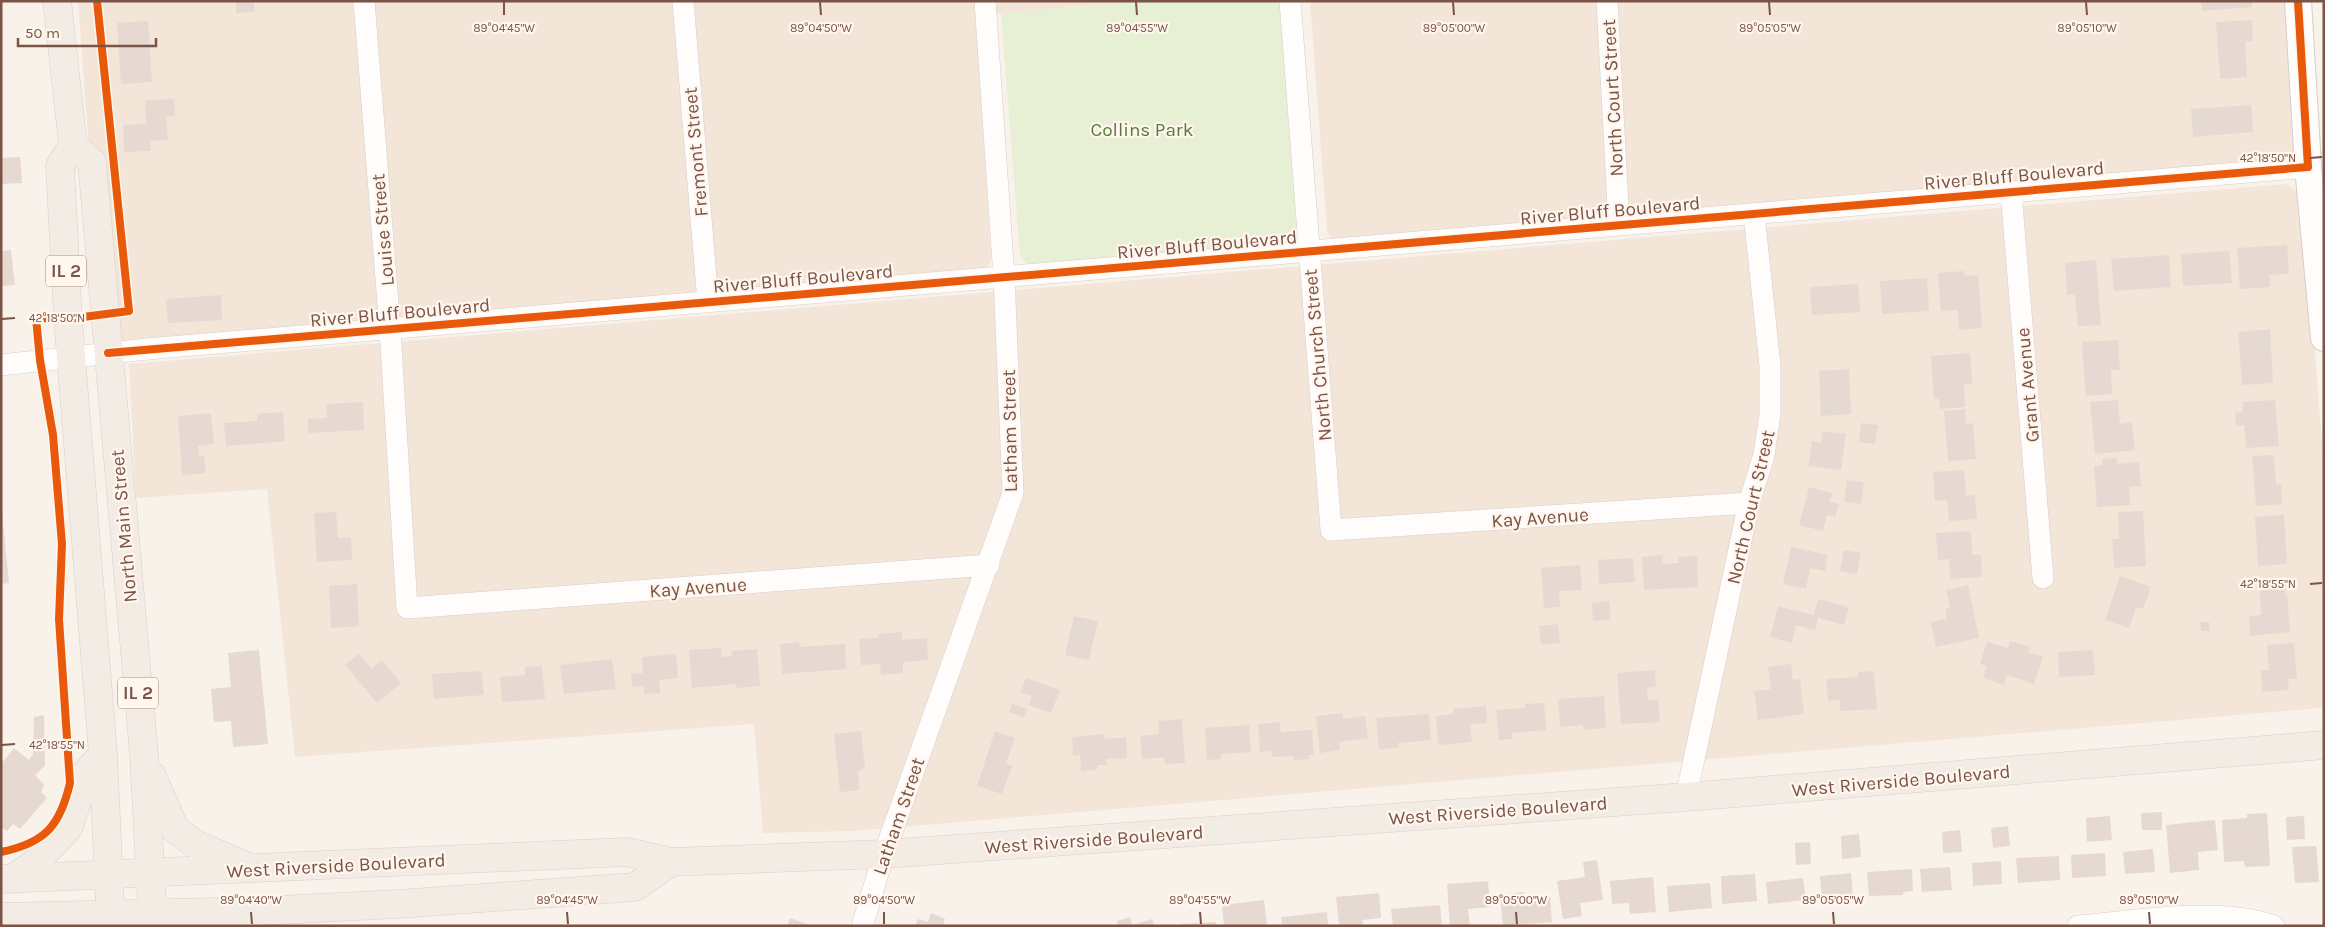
<svg xmlns="http://www.w3.org/2000/svg" width="2325" height="927" font-family="Karla,sans-serif">
<style>
.residential{fill:#f4e5d9}
.green{fill:#e7f0d4}
.building{fill:#e5d9d2}
.lines{fill:none;stroke-linecap:round;stroke-linejoin:round}
.minor-casing{stroke:#d7cdc8;stroke-width:22}
.tertiary-casing{stroke:#d7cdc8;stroke-width:28}
.primary-casing{stroke:#dacec8;stroke-width:29}
.minor{stroke:#fefdfc;stroke-width:21}
.tertiary{stroke:#fefdfc;stroke-width:26}
.primary{stroke:#f3ece5;stroke-width:28}
.cycleway-casing{stroke:#fff6ee;stroke-width:11}
.cycleway{stroke:#e8590c;stroke-width:8}
.ticks{fill:none;stroke:#7b5347;stroke-width:2}
.labels{text-anchor:middle;stroke-width:4.5;stroke-linejoin:round;paint-order:stroke}
.shield{fill:#fff6ee;stroke:#a38479;stroke-width:1}
.shield-label{font-size:18px;font-weight:bold;fill:#7b5347}
.street-label{font-size:19px;fill:#7b5347;stroke:#fff6ee}
.park-label{font-size:19px;fill:#557b3b;stroke:#fff6ee}
.ticks-label{font-size:12px;text-anchor:middle;fill:#7b5347;stroke:#fff6ee;stroke-width:4.5;stroke-linejoin:round;paint-order:stroke}
</style>
<rect width="100%" height="100%" fill="#f8f2eb"/>
<path class="residential" d="M78,1H1148L976,15L991,259L988,268L118,343L102,323Z
M1310,1H2289L2299,142L2294,159L1331,239L1327,230Z
M2286,184L2296,191L2303,203L2324,468V707L2321,708L853,831L763,833L754,724L295,757L267,489L136,498L129,364Z"/>
<path class="green" d="M1148,1H1287L1300,241L1028,265L1020,256L1001,13Z"/>
<path class="building" d="M236,1H254L255,12L236,13Z
M2201,1H2252V7L2202,11Z
M2252,20L2253,41H2245L2247,77L2220,79L2216,22Z
M148,21L152,82L121,84L117,23Z
M174,99L175,116L166,117L168,140L150,141L151,151L124,152L123,125L146,124L145,100Z
M2251,105L2253,132L2193,137L2191,109Z
M20,157L22,183L1,184V158Z
M2287,245L2289,274L2269,275L2270,287L2240,289L2237,248Z
M11,250L15,285L1,286V251Z
M2229,251L2232,283L2183,286L2181,254Z
M2169,255L2171,287L2114,291L2111,259Z
M2096,260L2101,325L2078,326L2075,295H2067L2065,263Z
M1964,271L1965,276L1978,275L1982,328L1959,330L1958,310L1941,311L1938,273Z
M1927,278L1929,311L1882,314L1880,281Z
M1858,284L1860,312L1812,315L1810,287Z
M221,295L222,320L168,323L166,299Z
M2270,329L2273,383L2242,385L2238,332Z
M2118,340L2120,370H2111L2112,394L2086,396L2082,342Z
M1970,353L1972,384H1964L1965,407L1940,409L1939,399H1934L1931,356Z
M1849,369L1851,414L1821,416L1819,371Z
M2118,400L2120,424L2132,422L2135,450L2095,454L2090,402Z
M2275,400L2279,446L2246,448L2244,425L2236,426L2235,413L2243,412V402Z
M363,402L364,430L308,433V419L327,418L326,404Z
M1965,409L1966,424L1973,423L1976,459L1948,461L1944,411Z
M283,412L285,441L226,446L224,423L257,421V414Z
M211,413L214,444L198,446L199,456L204,455L206,473L182,475L178,416Z
M1861,423L1878,425L1875,444L1859,442Z
M1822,431L1846,434L1841,470L1808,466L1812,441L1821,443Z
M2274,455L2276,485L2281,484L2282,504L2256,506L2252,456Z
M2117,458V464L2139,462L2141,486L2129,487L2130,505L2097,507L2094,466L2103,465L2102,459Z
M1964,470L1966,496L1975,495L1977,519L1949,521L1947,500L1935,501L1933,472Z
M1847,480L1864,482L1861,504L1844,501Z
M1809,487L1832,493L1829,502L1839,504L1835,517L1827,515L1823,531L1799,525Z
M1,501L9,583L1,584Z
M2143,511L2146,566L2114,568L2112,539H2119L2118,512Z
M336,512L338,538L351,537L352,560L317,562L314,513Z
M2284,515L2287,564L2258,566L2255,517Z
M1971,531L1972,555H1981L1982,577L1950,579L1949,559L1938,560L1936,533Z
M1791,547L1828,555L1825,571L1810,568L1806,589L1783,584Z
M1844,550L1861,553L1857,574L1840,571Z
M1662,555L1663,564L1679,563L1678,557L1697,556L1698,587L1644,590L1642,557Z
M1633,558L1635,582L1599,584L1598,560Z
M1580,565L1582,590L1559,591L1560,607L1544,608L1541,568Z
M2120,576L2151,587L2143,609L2136,607L2129,628L2105,620Z
M2283,579L2285,595H2287L2290,632L2250,636L2249,616L2261,615L2259,581Z
M357,584L359,626L331,628L329,586Z
M1968,585L1979,638L1936,647L1931,622L1947,619L1945,609L1950,608L1946,590Z
M1818,599L1849,607L1844,625L1818,618L1815,630L1796,625L1792,643L1770,637L1778,606L1814,615Z
M1609,601L1611,619L1593,621L1592,603Z
M1074,616L1098,621L1089,660L1065,655Z
M2200,622H2209L2210,631H2201Z
M1558,624L1560,643L1541,645L1539,626Z
M902,632V640L927,638L928,660L903,662V673L881,675L880,664L861,665L859,639L879,638L878,634Z
M2010,641L2030,647L2028,652L2043,657L2034,684L2007,675L2004,685L1983,678L1987,666L1980,664L1987,642L2008,648Z
M799,642L800,647L845,644L846,669L782,674L780,644Z
M2294,643L2297,679H2288L2289,690L2262,692L2261,670H2269L2267,645Z
M721,648L722,657L732,656L731,651L757,649L760,686L736,688L735,684L692,688L689,650Z
M259,650L268,744L233,747L231,721L214,722L211,689L231,687L228,653Z
M2093,650L2095,675L2059,677L2058,652Z
M359,654L372,669L382,660L401,683L377,703L345,665Z
M676,654L678,678L659,680L660,693L644,694V686L632,687L631,674L643,673L642,657Z
M612,659L616,689L564,694L560,665Z
M1791,664L1793,680L1800,679L1804,714L1758,720L1754,691L1771,689L1768,667Z
M542,666L545,699L502,702L500,677L525,675V667Z
M1655,670L1656,687L1647,688L1648,700L1658,699L1660,722L1621,724L1617,673Z
M482,671L484,695L434,699L432,674Z
M1874,671L1877,709L1840,711V700L1828,701L1826,679L1858,677V672Z
M1026,678L1060,690L1051,713L1029,705L1032,696L1020,692Z
M1604,696L1606,728L1583,730V725L1560,727L1558,699Z
M1544,703L1546,730L1512,733V739L1499,740L1496,710L1525,708V704Z
M1012,704L1027,709L1024,718L1009,712Z
M1486,706L1487,723L1470,724L1472,742L1438,745L1436,716L1453,714V709Z
M1343,713V719L1365,716L1368,738L1339,742L1340,750L1320,753L1316,716Z
M1429,714L1431,740L1398,743L1399,748L1379,749L1376,718Z
M44,715L45,766L35,775L44,785L41,792L47,798L20,829L13,824L7,831L1,827V764L14,748L29,760L33,754L34,717Z
M1182,719L1185,763L1165,764L1164,757L1142,759L1140,736L1159,734L1158,721Z
M1280,722L1281,732L1312,730L1314,755H1309V759L1294,760L1293,756L1272,757V751L1260,752L1258,724Z
M1249,725L1251,752L1221,754V759L1207,760L1205,728Z
M861,731L865,768L858,771L859,790L840,792L834,734Z
M995,731L1015,738L1006,764L1012,766L1002,794L977,786Z
M1104,734L1105,739L1126,737L1127,758L1106,759L1107,765H1097V770L1081,771L1080,755L1073,756L1072,737Z
M2162,812V830H2142L2141,813Z
M2267,813L2270,866L2245,867L2244,861L2224,862L2222,820L2247,818V814Z
M2110,816L2112,840L2087,842L2086,818Z
M2304,816L2305,839L2287,840L2286,817Z
M2215,820L2218,850L2198,852L2199,870L2170,873L2166,825Z
M2008,826L2010,846L1993,848L1991,828Z
M1960,830L1962,852L1943,853L1942,832Z
M1859,834L1861,857L1842,859L1841,836Z
M1810,842L1811,864L1796,865L1795,843Z
M2316,846L2319,882L2295,883L2292,847Z
M2153,849L2155,872L2125,874L2123,852Z
M2105,853L2106,876L2072,878L2071,855Z
M2059,856L2060,880L2018,883L2016,858Z
M1597,860L1603,900L1580,903L1582,916L1563,919L1557,881L1585,877L1583,862Z
M2001,861L2002,884L1973,886L1972,863Z
M1950,867L1952,890L1922,892L1920,869Z
M1912,869L1913,891L1903,892V895L1869,896L1867,872Z
M1851,873L1853,898L1822,901L1820,876Z
M1755,874L1757,901L1722,904L1721,876Z
M1653,877L1656,912L1630,914L1629,903L1612,904L1610,881Z
M1803,878L1806,900L1768,904L1766,882Z
M1488,881L1490,907L1468,909L1470,926H1450L1447,884Z
M1710,883L1712,908L1669,912L1667,886Z
M1524,892V900L1550,897L1552,922L1503,926L1500,895Z
M1379,893L1381,918L1362,920L1363,926H1339L1336,897Z
M1264,900L1267,926H1224L1222,905Z
M1440,905L1442,926H1393L1391,909Z
M1327,912L1328,926H1282L1281,917Z
M931,913L945,919L943,926H915L918,919L928,922Z
M1130,917L1132,925L1152,919L1154,926H1118L1117,921Z
M790,918L812,926H787Z
M1216,922V926H1181V924Z"/>
<g class="lines">
<g class="minor-casing">
<path id="minor" d="M364,1L390,329L407,608L989,565
M683,1L708,302
M1290,1L1331,530L1749,503
M1607,1L1619,225
M2011,192L2043,578
M1,365L147,349L2308,167
M1686,797L1749,503L1764,455L1770,414V366L1754,214
M862,926L884,854L1013,493L1004,277L985,1
M2078,926C2137,921 2219,906 2274,926"/>
</g>
<g class="tertiary-casing">
<path id="tertiary" d="M2298,1L2308,167L2324,338"/>
</g>
<g class="primary-casing">
<path id="primary" d="M57,1L73,145L60,166L68,319L103,754L111,926
M73,145L92,162L144,755L153,926
M152,776L175,829L195,844L244,865
M1,879L627,852L671,862L884,854L1686,797L2324,745
M12,879L34,864L69,827L86,773L103,754
M1,917L260,911L398,904L635,887L671,862"/>
</g>
<use href="#minor" class="minor"/>
<use href="#tertiary" class="tertiary"/>
<use href="#primary" class="primary"/>
<g class="cycleway-casing">
<path id="cycleway" d="M108,353L2308,167L2298,1
M1,852C45,843 60,826 70,783L59,619L62,544L53,435L40,360L36,318L68,319L129,311L97,1"/>
</g>
<use href="#cycleway" class="cycleway"/>
</g>
<path class="ticks" d="M504,2V15M820,2L821,15M1136,2L1137,15M1453,2L1454,15M1769,2L1770,15M2086,2L2087,15M2310,158L2322,157M2,319L15,318M2310,584L2322,583M2,745L15,744M251,912L252,924M567,912L568,924M884,912V924M1200,912L1201,924M1516,912L1517,924M1833,912L1834,924M2149,912L2150,924"/>
<g class="labels">
<g class="shield">
<rect x="46" y="255.5" width="40" height="31" rx="4"/>
<rect x="118" y="677.5" width="40" height="31" rx="4"/>
</g>
<g class="shield-label">
<text x="66" y="277">IL 2</text>
<text x="138" y="699">IL 2</text>
</g>
<g class="street-label">
<text transform="translate(1612 98) rotate(-93)" y="7">North Court Street</text>
<text transform="translate(695 152) rotate(-95)" y="7">Fremont Street</text>
<text transform="translate(2014 175) rotate(-5)" y="7">River Bluff Boulevard</text>
<text transform="translate(1610 210) rotate(-5)" y="7">River Bluff Boulevard</text>
<text transform="translate(382 230) rotate(-95)" y="7">Louise Street</text>
<text transform="translate(1207 244) rotate(-5)" y="7">River Bluff Boulevard</text>
<text transform="translate(803 278) rotate(-5)" y="7">River Bluff Boulevard</text>
<text transform="translate(400 312) rotate(-5)" y="7">River Bluff Boulevard</text>
<text transform="translate(1317 355) rotate(-95)" y="7">North Church Street</text>
<text transform="translate(2027 385) rotate(-95)" y="7">Grant Avenue</text>
<text transform="translate(1009 431) rotate(-91)" y="7">Latham Street</text>
<text transform="translate(1750 507) rotate(-77)" y="7">North Court Street</text>
<text transform="translate(1540 517) rotate(-4)" y="7">Kay Avenue</text>
<text transform="translate(123 526) rotate(-95)" y="7">North Main Street</text>
<text transform="translate(698 587) rotate(-4)" y="7">Kay Avenue</text>
<text transform="translate(1901 780) rotate(-5)" y="7">West Riverside Boulevard</text>
<text transform="translate(1498 810) rotate(-4)" y="7">West Riverside Boulevard</text>
<text transform="translate(898 816) rotate(-71)" y="7">Latham Street</text>
<text transform="translate(1094 839) rotate(-4)" y="7">West Riverside Boulevard</text>
<text transform="translate(336 865) rotate(-3)" y="7">West Riverside Boulevard</text>
</g>
<g class="park-label">
<text x="1142" y="136">Collins Park</text>
</g>
</g>
<g class="ticks-label">
<text x="504" y="32">89°04'45"W</text>
<text x="821" y="32">89°04'50"W</text>
<text x="1137" y="32">89°04'55"W</text>
<text x="1454" y="32">89°05'00"W</text>
<text x="1770" y="32">89°05'05"W</text>
<text x="2087" y="32">89°05'10"W</text>
<text x="2268" y="162">42°18'50"N</text>
<text x="57" y="322">42°18'50"N</text>
<text x="2268" y="588">42°18'55"N</text>
<text x="57" y="749">42°18'55"N</text>
<text x="251" y="904">89°04'40"W</text>
<text x="567" y="904">89°04'45"W</text>
<text x="884" y="904">89°04'50"W</text>
<text x="1200" y="904">89°04'55"W</text>
<text x="1516" y="904">89°05'00"W</text>
<text x="1833" y="904">89°05'05"W</text>
<text x="2149" y="904">89°05'10"W</text>
</g>
<rect width="2325" height="927" fill="none" stroke="#7b5347" stroke-width="5"/>
<path d="M18 38v8h138v-8" fill="none" stroke="#7b5347" stroke-width="2.5"/>
<text x="25" y="38" font-size="15" fill="#7b5347" stroke="#fff6ee" stroke-width="4" paint-order="stroke">50 m</text>
</svg>
